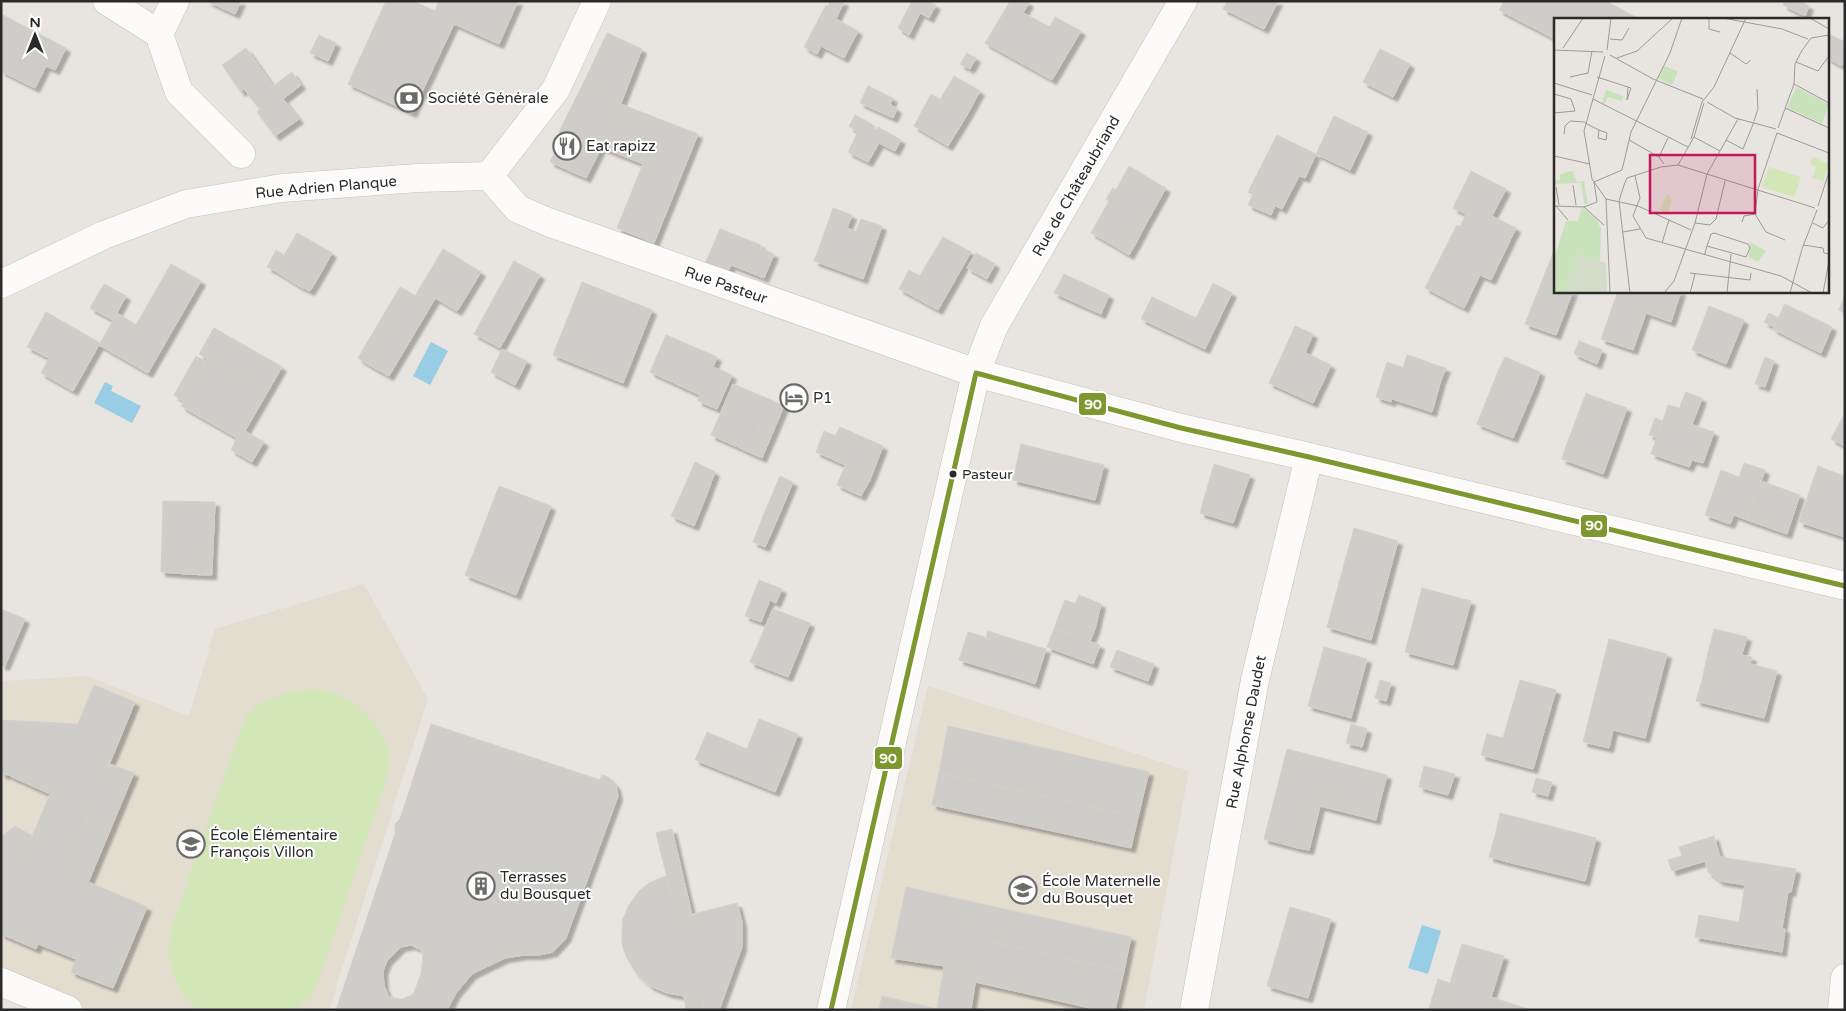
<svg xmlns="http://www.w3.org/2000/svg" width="1846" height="1011" font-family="'Varela Round',sans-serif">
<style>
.education{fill:#e2ddcf}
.pitch{fill:#d3e6b8}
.water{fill:#98cde6}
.building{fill:#cfcdc9;stroke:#d3d0cc;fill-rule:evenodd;filter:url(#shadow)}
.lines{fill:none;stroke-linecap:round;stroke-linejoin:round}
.minor-casing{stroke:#c1c1c1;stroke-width:29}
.minor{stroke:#fcfbfa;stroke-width:28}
.bus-1-casing{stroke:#fff;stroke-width:9}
.bus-1{stroke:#7c982e;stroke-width:5}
.bus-dot{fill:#2a2a2a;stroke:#fff;stroke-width:2}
.labels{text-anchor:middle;stroke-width:4;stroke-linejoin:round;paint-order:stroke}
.bus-label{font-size:14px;fill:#2a2a2a;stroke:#fff;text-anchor:start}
.poi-label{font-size:15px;fill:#2a2a2a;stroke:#fff;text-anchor:start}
.street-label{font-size:15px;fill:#2a2a2a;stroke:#fff}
.inset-road{fill:none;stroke:#9c9a97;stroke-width:1}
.view{fill:#c2185b;fill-opacity:0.15;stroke:#c2185b;stroke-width:2.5}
.inset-edge{fill:none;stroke:#2a2a2a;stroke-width:2.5}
.line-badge{stroke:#fff;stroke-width:2}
.badge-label{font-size:14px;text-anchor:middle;font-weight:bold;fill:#fff}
</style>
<defs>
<filter id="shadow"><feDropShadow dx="4.5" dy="4.5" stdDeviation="1" flood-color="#0004"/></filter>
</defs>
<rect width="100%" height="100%" fill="#e8e5e0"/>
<path class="education" d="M364,584L428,699L329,1010H89L1,972V681L86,676L189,716L215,629Z
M928,686L1189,771L1144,1010H851Z"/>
<path class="pitch" d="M301,690C307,690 314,689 321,690C354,695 390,728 389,763C389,771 386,779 385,786L317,985L310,997L296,1010H199C179,998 167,968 169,945C170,936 173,927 175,918L238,736C241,729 243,720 248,714C261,699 283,694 301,690Z"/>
<path class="water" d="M431,342L448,351L430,385L413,376Z
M105,382L113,386L111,391L141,406L132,423L94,403Z
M1422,925L1441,931L1428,974L1408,968Z"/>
<path class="building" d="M207,1H241L235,14Z
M386,1H413L435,11L439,1H518L499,44L454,24L412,113L348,84Z
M830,1H843L844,2L839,12L828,6Z
M912,1H926L909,35L898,28Z
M926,1L936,5L929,18L920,13Z
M1010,1H1027L1029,3L1023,13L1008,5Z
M1227,1H1238L1232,13L1223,9Z
M1238,1H1278L1264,29L1232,13Z
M1504,1H1606L1635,17L1634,19H1555V39L1499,10Z
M1785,1H1799L1809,6L1805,16L1783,5Z
M826,5L839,12L836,19L858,31L844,58L821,46L817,54L804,47Z
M1008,5L1050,27L1055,17L1081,31L1052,80L985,43Z
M1,14L66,48L55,70L46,66L35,88L1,71Z
M607,33L642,49L623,98L585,80Z
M1829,34L1845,42V62L1842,66L1827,58V38Z
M319,35L336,43L328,61L310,53Z
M246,48L273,86L292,72L301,85L283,99L299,119L275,136L257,112L260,109L244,89L241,92L222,65Z
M1380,49L1410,64L1393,97L1363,82Z
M967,53L976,58L970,69L960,64Z
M954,76L980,91L967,115L940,100Z
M585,80L623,98L603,148L559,132Z
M868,86L893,98L890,104L897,109L893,118L860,103Z
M931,94L967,115L948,146L914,126Z
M621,104L636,110L628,125L615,119Z
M636,110L698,134L654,243L617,228L643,164L603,148L615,119L628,125Z
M855,115L870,123L868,125L876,130L878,127L901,140L895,151L879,143L868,162L848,152L858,132L849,126Z
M1334,116L1368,132L1350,170L1316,154Z
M564,134L601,148L586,178L550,162Z
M1277,135L1316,154L1305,178L1299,176L1282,209L1248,192Z
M1129,166L1160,185L1141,219L1147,222L1136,243L1117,234L1111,244L1091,233L1109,201L1106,199L1113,188L1116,190Z
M1471,171L1506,189L1492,216L1516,228L1491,280L1480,275L1464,308L1425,288L1457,225L1460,227L1466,214L1453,208Z
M1160,185L1166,188L1147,222L1141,219Z
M1253,195L1275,206L1271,215L1248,205Z
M833,208L852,215L847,228L877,240L867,268L818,251Z
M861,219L882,226L877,240L856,231Z
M720,229L761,245L760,248L774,254L764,278L731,265L727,273L705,264Z
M297,233L332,253L318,278L308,272L299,286L275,271Z
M1117,234L1136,243L1129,255L1111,244Z
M943,237L971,252L938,310L909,294Z
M1555,248V291H1573L1556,335L1525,324Z
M443,249L481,272L461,305L439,292L389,376L369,365L411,293L415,296Z
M276,250L284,255L275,271L267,267Z
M818,251L867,268L863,279L814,261Z
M976,253L995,264L987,279L967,268Z
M514,261L540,275L500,348L474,334Z
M171,264L201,281L164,345L115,317L117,313L136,325Z
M909,270L920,276L909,294L899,289Z
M308,272L318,278L310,291L299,286Z
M1064,274L1109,295L1101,314L1054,293Z
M582,282L652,310L623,383L553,355Z
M1213,283L1232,293L1227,303L1208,294Z
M104,284L126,296L113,320L90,308Z
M400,287L411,293L369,365L358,358Z
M1618,291H1681L1671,322L1646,313L1633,350L1601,339Z
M439,292L461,305L457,311L435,298Z
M1208,294L1227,303L1205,349L1141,319L1152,297L1196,318Z
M1845,296V313L1839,310Z
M1785,304L1832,327L1821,353L1773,329Z
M1709,306L1744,320L1726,364L1692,350Z
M46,312L100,343L73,391L41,373L49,358L27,347Z
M1769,313L1775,316L1772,326L1764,322Z
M1775,316L1778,318L1774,327L1772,326Z
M115,317L164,345L148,373L99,345Z
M1295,326L1313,334L1305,353L1287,344Z
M214,328L282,367L267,393L199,354Z
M666,335L717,357L713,367L732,375L717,409L698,401L700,395L650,372Z
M1579,341L1602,350L1597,364L1574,354Z
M1287,344L1331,365L1313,403L1269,383Z
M502,349L527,361L515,385L491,372Z
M1407,355L1417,358L1413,371L1403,368Z
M196,356L206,362L183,401L174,395Z
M1505,357L1540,372L1536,384L1499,369Z
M1765,357L1774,361L1765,387L1755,384Z
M208,358L267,393L245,431L264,442L252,462L231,450L237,438L181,406Z
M1417,358L1436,365L1432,377L1441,380L1432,412L1392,399L1391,402L1376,397L1387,362L1413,371Z
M1436,365L1446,368L1441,380L1432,377Z
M1499,369L1536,384L1513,438L1477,424Z
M733,384L771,400L757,433L770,439L762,458L711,435Z
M1686,392L1702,398L1698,409L1681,403Z
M1586,393L1598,398L1590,422L1577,417Z
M1598,398L1627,408L1606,466L1564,452L1577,417L1590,422Z
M771,400L784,406L770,439L757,433Z
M1681,403L1698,409L1692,424L1665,415L1668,405L1680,408Z
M1845,413V446L1831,439Z
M1665,415L1702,428L1692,460L1654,445Z
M1655,418L1663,421L1657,437L1649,435Z
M840,427L883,446L870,480L844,469L845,465L816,452L824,431L835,436Z
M1702,428L1714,432L1703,463L1692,460Z
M1021,444L1104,465L1095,500L1013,480Z
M1654,445L1692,460L1689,467L1651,454Z
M1564,452L1606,466L1603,474L1562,459Z
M695,462L715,472L705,499L683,490Z
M1744,463L1765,470L1747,520L1734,515L1730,524L1705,515L1721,470L1739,477Z
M1214,464L1250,475L1233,523L1200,513Z
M1818,466L1841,475L1837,486L1845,489V537L1799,522Z
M844,469L870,480L867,485L841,475Z
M841,475L867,485L861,496L837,485Z
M1841,475L1845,476V489L1837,486Z
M780,476L793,482L777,520L764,514Z
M1761,481L1800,495L1787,534L1747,520Z
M499,486L551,506L516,595L465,575Z
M683,490L705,499L694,526L671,516Z
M163,501L215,502L214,528L187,574L161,572Z
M764,514L777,520L765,547L753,542Z
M214,528L213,543H207L206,575L187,574Z
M1354,528L1398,541L1371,640L1327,627Z
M207,543H213L212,575H206Z
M759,580L782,589L776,603L770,600L761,622L745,616Z
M1422,588L1471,601L1453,665L1405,652Z
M1079,595L1101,604L1095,629L1059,615L1065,600L1075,604Z
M1,609L25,619L5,666L1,665Z
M773,609L810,623L788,677L750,662Z
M1059,615L1068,618L1062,631L1054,629Z
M1068,618L1095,629L1090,641L1062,631Z
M1054,629L1100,645L1093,664L1047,647Z
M1714,629L1747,637L1740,661L1777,671L1764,718L1696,701L1702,680L1716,684L1722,661L1707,657Z
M988,631L1000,635L998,641L986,638Z
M968,632L998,641L1000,635L1032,645L1021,679L959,660Z
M1609,639L1667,654L1645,738L1613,730L1609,748L1583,742Z
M1032,645L1046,649L1035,684L1021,679Z
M1324,647L1367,659L1351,718L1308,706Z
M1117,650L1154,664L1148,681L1110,667Z
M1742,655L1752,657L1750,664L1740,661Z
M1707,657L1722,661L1716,684L1702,680Z
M1380,680L1391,683L1386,701L1375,698Z
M1520,680L1556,690L1533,769L1481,755L1487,734L1503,738Z
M94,685L135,702L65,872L147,907L113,988L71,972L76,959L38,944L36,949L1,934V849L23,858L50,794L10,776V775L1,774V720L78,724Z
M759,719L798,734L786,765L779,762L768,789L695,760L707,732L747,749Z
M431,724L600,780L602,775L608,777L616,786L618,796L566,938L553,952L539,955H524L505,958L472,974L456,993L447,1010H336L395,834V824L400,819ZM411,945L421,950L423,955L421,974L415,990L412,995L402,999L389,997L384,986L383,971L387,961L401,947Z
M1351,724L1367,729L1362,747L1346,743Z
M948,726L1149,772L1138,817L939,773Z
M1287,749L1387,775L1378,810L1339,799L1335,792L1318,788L1312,792L1298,848L1264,839Z
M779,762L786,765L775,792L768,789Z
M110,764L134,773L88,883L65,872Z
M1424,766L1455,774L1448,795L1419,787Z
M939,773L1138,817L1131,848L932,805Z
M1536,778L1552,782L1548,796L1532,792Z
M1318,788L1335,792L1339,799L1378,810L1376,820L1320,806L1309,850L1298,848L1312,792Z
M1500,813L1596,838L1585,881L1508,862L1505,856L1509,839L1495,836Z
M15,826L32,836L23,858L1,849V837Z
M672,829L692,915L677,918L656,833Z
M1495,836L1509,839L1505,856L1508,862L1489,857Z
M1714,836L1720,857L1796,869L1791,892H1788L1782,928L1785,929L1782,952L1695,937L1699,915L1739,922L1745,885L1720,881L1708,872L1705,861L1672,871L1668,860L1682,856L1679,847Z
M666,876L677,918L737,903L742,922V947L719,1010H703V996L698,994L684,996L667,993L650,986L636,973L626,956L622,944V931L623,919L628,907L639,891L649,883Z
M906,887L977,903L970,937L1124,971L1115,1010H1099L975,982L977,971L891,958Z
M977,903L1131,937L1124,971L970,937Z
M1290,907L1331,919L1308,998L1267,986Z
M1462,944L1504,956L1491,997L1531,1010H1446L1448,1003L1432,998L1438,979L1450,983Z
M944,966L977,971L971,1010L937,1009Z
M698,994L703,996V1010H686L684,996Z
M882,996L937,1009L938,1010H879Z
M1432,998L1448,1003L1446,1010H1429Z"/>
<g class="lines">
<g class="minor-casing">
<path id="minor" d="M107,1L159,34L179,92L241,154
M159,34L175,1
M489,176L518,209L548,222L976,373L1181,428L1309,457L1845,586
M489,176L556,89L597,1
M1,284L104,235L186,204L282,188L418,178L489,176
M1,982L68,1010
M831,1010L976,373L994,326L1183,1
M1194,1010L1255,680L1309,457
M1842,1010L1845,978"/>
</g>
<use href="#minor" class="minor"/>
<g class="bus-1-casing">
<path id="bus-1" d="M831,1010L976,373L1181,428L1309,457L1845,586"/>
</g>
<use href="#bus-1" class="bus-1"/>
</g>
<defs>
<g id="bank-ring" transform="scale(1.4375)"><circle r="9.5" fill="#fff" stroke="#6c6b6a" stroke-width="1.5"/><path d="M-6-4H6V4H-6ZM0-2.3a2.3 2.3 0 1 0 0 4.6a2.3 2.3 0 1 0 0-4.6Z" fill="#6c6b6a"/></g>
<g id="restaurant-ring" transform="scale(1.4375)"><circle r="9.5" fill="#fff" stroke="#6c6b6a" stroke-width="1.5"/><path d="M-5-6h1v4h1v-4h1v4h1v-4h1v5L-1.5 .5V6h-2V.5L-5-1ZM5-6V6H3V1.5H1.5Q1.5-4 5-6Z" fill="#6c6b6a"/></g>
<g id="hotel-ring" transform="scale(1.4375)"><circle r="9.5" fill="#fff" stroke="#6c6b6a" stroke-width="1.5"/><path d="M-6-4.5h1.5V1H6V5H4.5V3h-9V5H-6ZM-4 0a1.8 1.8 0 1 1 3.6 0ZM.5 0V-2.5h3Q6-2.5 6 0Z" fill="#6c6b6a"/></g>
<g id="school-ring" transform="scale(1.4375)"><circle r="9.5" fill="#fff" stroke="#6c6b6a" stroke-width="1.5"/><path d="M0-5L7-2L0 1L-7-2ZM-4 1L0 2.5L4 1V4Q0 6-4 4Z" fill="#6c6b6a"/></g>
<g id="building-ring" transform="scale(1.4375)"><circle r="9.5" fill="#fff" stroke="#6c6b6a" stroke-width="1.5"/><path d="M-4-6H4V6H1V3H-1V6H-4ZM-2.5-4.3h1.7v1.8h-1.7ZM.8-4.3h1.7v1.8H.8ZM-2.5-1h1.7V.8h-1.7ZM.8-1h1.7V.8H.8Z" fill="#6c6b6a"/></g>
</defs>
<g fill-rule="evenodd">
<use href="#bank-ring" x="409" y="98"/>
<use href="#restaurant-ring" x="567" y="146"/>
<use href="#hotel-ring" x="794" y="398"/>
<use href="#school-ring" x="191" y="844"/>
<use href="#building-ring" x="481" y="886"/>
<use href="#school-ring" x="1023" y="890"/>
</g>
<circle class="bus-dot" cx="953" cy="474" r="4.5"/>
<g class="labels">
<g class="bus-label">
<text x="962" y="479">Pasteur</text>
</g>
<g class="poi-label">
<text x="428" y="103">Société Générale</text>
<text x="586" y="151">Eat rapizz</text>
<text x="813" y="403">P1</text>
<text x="210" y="840">École Élémentaire<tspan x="210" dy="17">François Villon</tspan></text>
<text x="500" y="882">Terrasses<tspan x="500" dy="17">du Bousquet</tspan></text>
<text x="1042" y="886">École Maternelle<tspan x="1042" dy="17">du Bousquet</tspan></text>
</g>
<g class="street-label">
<text transform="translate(1076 186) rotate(-60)" y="5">Rue de Châteaubriand</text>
<text transform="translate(326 187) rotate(-5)" y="5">Rue Adrien Planque</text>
<text transform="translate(726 285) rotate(19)" y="5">Rue Pasteur</text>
<text transform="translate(1246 732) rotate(-79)" y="5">Rue Alphonse Daudet</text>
</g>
</g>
<g transform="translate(1554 18)">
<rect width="275" height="275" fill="#e8e5e0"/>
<path d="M110,48L124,53L118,67L104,60ZM242,69L275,86L268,105L233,90ZM52,72L70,78L68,83L54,79L51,86L48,84ZM12,154L19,153L23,164L30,163L34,186H30L27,165L0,166V162H6V157ZM28,189L43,202L47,211L46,244L24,237L12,275H0V241L12,203H24ZM196,224L212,233L204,244L195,239Z" fill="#c9e2bb"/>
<path d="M24,237L52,245L53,275L11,274Z" fill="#d3dcc8"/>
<path d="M259,139L275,146L269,163L258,160L262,149L256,146ZM215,149L247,159L240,179L208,169ZM113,176L118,181L114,194L110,196L106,191Z" fill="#d3e6b8"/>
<path class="inset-road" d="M155,0V11L166,14M169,0L228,11L254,21M256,0L275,11M56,21L68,22L75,10M9,30L29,0M0,32L49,34M53,32L57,0M176,35L192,46L197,42M56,37L99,61L149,81M51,38L30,113L38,161L52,181L56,275M63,40L83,33L119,0M242,44L264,53L275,38M16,59L34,55L38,33M43,59L77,70L73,82L74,69M0,65L38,77M240,66L275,85M0,76L17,81L21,93L0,95M39,81L134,129M148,84L160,69L192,0M153,84L181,100L222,111M231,90L275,110M200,103L204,91L203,71M31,105L45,112L44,120L52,122L53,115L45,112M224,110L240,66L241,46L247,34L257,20L275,17M223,115L204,171L201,196L212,214L231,222M223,115L275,135M10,116L11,108L16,103L31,104M140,119L166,133M137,121L148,84M75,122L105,139L110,146M172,122L189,131L200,104M0,138L36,146M105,139L114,120M124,147L261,190M124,147L140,119L150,85M68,152L77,114L116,35L128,0M81,158L86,180L79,198L92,220L227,258L258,275M40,164L68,152M19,167L22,187M2,169L5,187M52,181L84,188L137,212M0,188L30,189L50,207M2,188L14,202M264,188L275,154M30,189L43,184L40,164M188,204L190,198L201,196M141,205L156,207L162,201L171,163M259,205L269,210L275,202M69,214L86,211M108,225L115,202M249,227L269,230L270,235L275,236M150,237L151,235L153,228L157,216L160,215L194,226L196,230L192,239L153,228M136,255L196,262L197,255M76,275L65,183L70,167L73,160L107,149L124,147M110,275L120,263L141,205L153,156L184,101M136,275L141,256M173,275L177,236M236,275L248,231L263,192M269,275L275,243"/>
<path class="view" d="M96,137H201V195H96Z"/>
<rect width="275" height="275" class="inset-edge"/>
</g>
<g class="line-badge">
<rect x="1078" y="392" width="29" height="24" rx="5" fill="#7c982e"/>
<rect x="1580" y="514" width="28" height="24" rx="5" fill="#7c982e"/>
<rect x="874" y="746" width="29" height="24" rx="5" fill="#7c982e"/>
</g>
<g class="badge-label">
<text x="1093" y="409">90</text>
<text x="1594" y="530">90</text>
<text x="888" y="763">90</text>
</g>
<rect width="1846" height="1011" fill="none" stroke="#2a2a2a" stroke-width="5"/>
<g transform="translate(35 35)" stroke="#ffffff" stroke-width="4" paint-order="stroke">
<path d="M0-4L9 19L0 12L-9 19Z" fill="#2a2a2a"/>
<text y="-8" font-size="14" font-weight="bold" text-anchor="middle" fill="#2a2a2a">N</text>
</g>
</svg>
